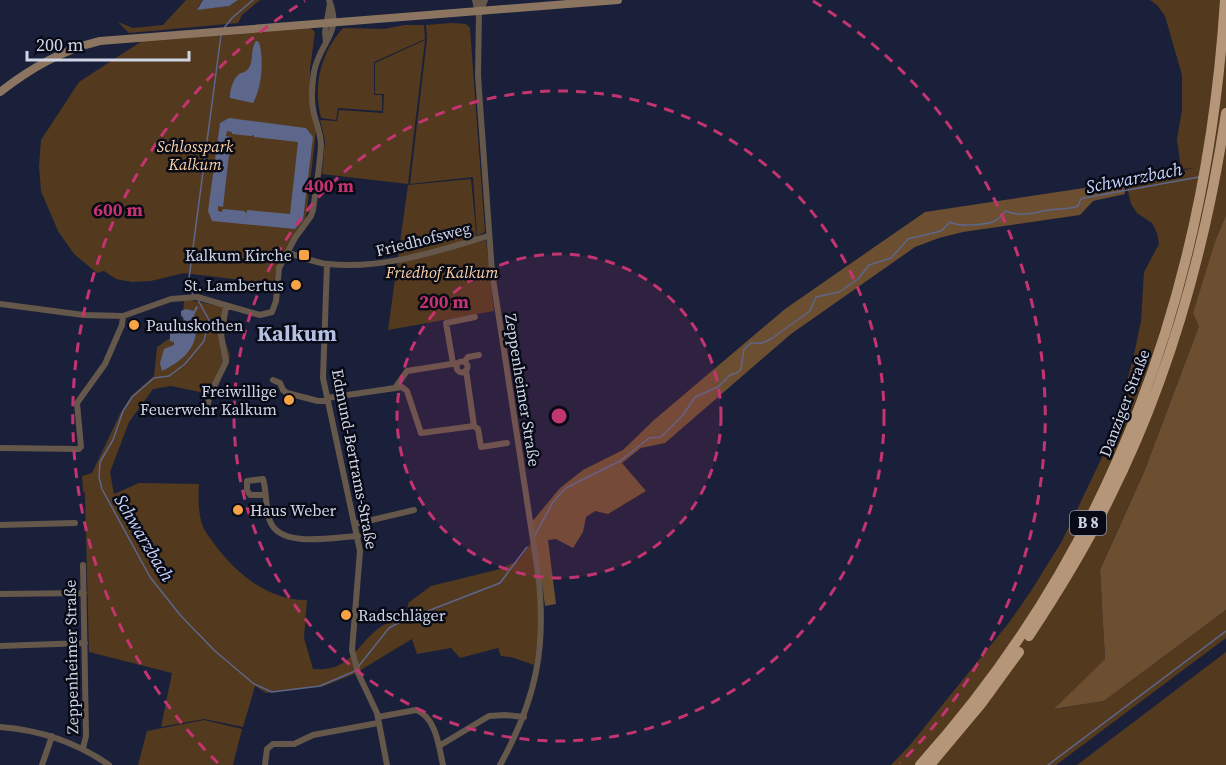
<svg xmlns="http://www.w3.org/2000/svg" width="1226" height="765" font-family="'Source Serif 4',serif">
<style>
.green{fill:#53391e}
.forest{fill:#6c4e30}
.water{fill:#5d678c;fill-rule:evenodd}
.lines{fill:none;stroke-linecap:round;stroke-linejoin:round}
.stream{stroke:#5d678c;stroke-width:1.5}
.minor{stroke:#65574a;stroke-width:6}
.tertiary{stroke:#65574a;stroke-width:8}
.secondary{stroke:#8b7560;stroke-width:8}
.trunk{stroke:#b59678;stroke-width:10}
.ring{fill:none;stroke:#c43470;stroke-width:3;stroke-dasharray:10 8}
.poi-dot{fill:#f6a246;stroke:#080b16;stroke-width:2}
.labels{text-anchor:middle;stroke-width:5;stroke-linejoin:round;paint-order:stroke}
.shield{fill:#080b16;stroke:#9498a8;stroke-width:1.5}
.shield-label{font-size:15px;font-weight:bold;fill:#d0d5e6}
.park-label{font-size:16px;font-style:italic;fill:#fdd2a9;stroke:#080b16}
.street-label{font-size:16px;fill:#d0d5e6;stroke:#080b16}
.poi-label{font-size:16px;fill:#d0d5e6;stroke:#080b16;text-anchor:end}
.water-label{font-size:18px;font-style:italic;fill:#cbd6fc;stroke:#080b16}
.district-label{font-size:22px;font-weight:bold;fill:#b6c0e2;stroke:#080b16}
.centre{fill:#c43470;stroke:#080b16;stroke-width:3}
.ring-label{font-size:18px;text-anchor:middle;font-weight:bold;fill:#c43470;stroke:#080b16;stroke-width:5;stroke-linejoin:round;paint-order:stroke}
</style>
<rect width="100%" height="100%" fill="#1a203a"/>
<path class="green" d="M186,0H203L198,7L212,8L229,6L238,0H260L242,15L238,23L129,33L118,22L133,28L163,25Z
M1150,0H1226V215L1216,239L1199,326L1144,472L1100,570L1105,659L1055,709L1104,701L1226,610V638L1056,765H891L910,745L1011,620L1031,591L1062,541L1105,451L1118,414L1133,359L1141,321L1144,272L1159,244L1157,233L1152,223L1137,213L1131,204L1126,182L1194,168L1181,169L1177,139L1182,110V75L1165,16L1157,5Z
M452,23L466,24L470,28L485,232L477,236L473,177L410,184L427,39L426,25Z
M405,25H424L425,39L374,62V95H382V111L338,108L336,120L321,118C313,85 320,54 343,28L384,29Z
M309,27L315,32L310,69L311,110L316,131L306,218L285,251L276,268L274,284L184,273L151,281L132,282L116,279L104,271L97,273L74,254L58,231L41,191L39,166L41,140L79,82L142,41Z
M425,40L408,184L322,174L325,141L320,120L337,121L339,110L383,113L384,94H375V63Z
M471,179L477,242L486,240L494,311L388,330L408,185Z
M184,299L229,308L224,338L230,355L229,362L214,395L171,386L153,389L129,422L110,472L114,494L139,483L199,484C198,498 198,516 204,529C207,535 212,540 215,545C237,574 269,601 307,600L304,638L313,669C351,672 354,647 379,628C388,621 399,617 409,611L408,603L431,586L500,569L519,560L531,543C538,587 542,621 534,665L511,657L501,656L498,648L460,658L451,648L417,654L412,639L354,674L324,686L266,693L255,686L243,727L204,719L161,727L172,673L89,652L85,494L83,491L82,476L92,473L120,414L132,395L154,376L157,347L182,330Z
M1226,652V765H1077Z
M204,720L242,729L233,765H138L147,731Z"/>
<path class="forest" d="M1124,182L1125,194L1093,201L1080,215L963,232L939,238L915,247L791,334L665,443L641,448L622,463L646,491L608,514L595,511L586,517L583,532L573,548L556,539L548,540L556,604L545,606L541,574L531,523L560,488L583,470L623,450L654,420L785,309L925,212Z
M1226,215V610L1104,701L1054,709L1105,659L1100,570L1144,472L1199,326L1193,313L1216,239Z"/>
<path class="water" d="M203,0H238L229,6L197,10Z
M256,41L259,42C264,59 262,88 253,103L230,98C229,93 233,80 237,76C240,72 246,73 249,68C254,60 250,49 256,41Z
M229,118L306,128L313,137L303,220L295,229L212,221L208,211L220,123ZM227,131L232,132V134L251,136L254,135V137L298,142L290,214L247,210V213L244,211L223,209L222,212L218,211V206L223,207L231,137L226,136Z
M196,306L198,307L194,315C202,343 186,360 162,371L160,363L164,349L174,345V342L170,341V332L183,325L184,319L181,315V311L186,309L194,311Z"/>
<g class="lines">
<path class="stream" d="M224,28L232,18L253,0
M193,294L188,286L221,35
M198,300L209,320L204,341L185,364L169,376L154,378L132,397L123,411L113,440L100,462L99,477L102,489L150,577L181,616L215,651L254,684L272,692L320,686L355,671
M535,535L553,502L566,488L620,461L649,438L661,437L683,415L695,397L718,387L730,375L737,373L741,369L744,349L751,343H762L771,339L810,311L816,297L839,292L858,279L869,265L891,258L908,239L941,231L950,222C958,227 986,225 995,221C1000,218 1002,214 1006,211C1022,218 1034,212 1049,210C1059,208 1068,210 1078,206L1081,199L1084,198L1199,177
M358,667L389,628L402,621L500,583L527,547
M1048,765L1226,631"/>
<path class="minor" d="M479,12L478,76L492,272L538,573C547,647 536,700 500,765
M326,42L325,32L330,3
M288,253C300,256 315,263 328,264C381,270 438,251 488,236
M327,264L323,378L360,551L352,650L358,673L377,713L387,765
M0,304L84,315L123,316L171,299L197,297L260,315L272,312L276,301L279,268L295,238L311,216L313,210C316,188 320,166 321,145C321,133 315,121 313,109C311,97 312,84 314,72C320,40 343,35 329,0
M456.5 367a5.5 5.5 0 1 1 11 0a5.5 5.5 0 1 1-11 0Z
M464,362L468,357L479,355
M453,363L446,323L475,317
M466,370L474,426L478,429L481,447L507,443
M273,380L280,383L283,390L287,393L318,401H328
M395,388L407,371L458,363
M327,398L402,387L407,391L421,433L474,426
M206,412L210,394L226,362L221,335L226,305
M0,448L79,449L81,447L77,403L105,364L122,325L123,316
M265,495H250L247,490V481L263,479C267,492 265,507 270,521C280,549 335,537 358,536
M355,524L414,510
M0,525L75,523
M0,594L84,593
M0,646L85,643
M378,717L416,710C436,717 439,747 443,765
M0,727C40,730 76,742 109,765
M439,746L489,716L505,715L524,717
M83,748L86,736L83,565
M42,765L52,736
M265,765L267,749L273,744H294L313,735L378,723"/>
<path class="tertiary" d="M476,0L479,12
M479,12L484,0"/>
<path class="secondary" d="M0,92C31,68 62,50 100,41L618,0"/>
<path class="trunk" d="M1029,636C1058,592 1086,547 1109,499C1170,378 1206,246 1226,113
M920,765C1114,550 1207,286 1225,0
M930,765L981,704L1019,652"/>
</g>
<circle cx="559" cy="416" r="162" fill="#c43470" fill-opacity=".12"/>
<g class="ring">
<circle cx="559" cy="416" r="162"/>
<circle cx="559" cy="416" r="325"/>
<path d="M218 763A487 487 0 0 1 305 1M813 1A487 487 0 0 1 900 763"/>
</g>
<g class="poi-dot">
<rect x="298" y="249" width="12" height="12" rx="3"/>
<circle cx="296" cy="285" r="6"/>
<circle cx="134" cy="325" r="6"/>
<circle cx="289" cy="400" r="6"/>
<circle cx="238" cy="510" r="6"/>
<circle cx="346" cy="615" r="6"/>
</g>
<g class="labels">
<rect class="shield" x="1070" y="511" width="36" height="24" rx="4.5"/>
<g class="shield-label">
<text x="1088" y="528">B 8</text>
</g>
<g class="park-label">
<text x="195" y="152">Schlosspark<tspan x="195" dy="18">Kalkum</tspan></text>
<text x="442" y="278">Friedhof Kalkum</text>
</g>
<g class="street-label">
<text transform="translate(423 239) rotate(-14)" y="6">Friedhofsweg</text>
<text transform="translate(523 390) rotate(81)" y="6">Zeppenheimer Straße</text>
<text transform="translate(1124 403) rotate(-69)" y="6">Danziger Straße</text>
<text transform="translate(355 459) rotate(79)" y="6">Edmund-Bertrams-Straße</text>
<text transform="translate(71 657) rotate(-91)" y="6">Zeppenheimer Straße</text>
</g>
<g class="poi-label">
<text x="292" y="261">Kalkum Kirche</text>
<text x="284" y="291">St. Lambertus</text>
<text x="146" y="331" text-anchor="start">Pauluskothen</text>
<text x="277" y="397">Freiwillige<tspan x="277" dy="18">Feuerwehr Kalkum</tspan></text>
<text x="250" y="516" text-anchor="start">Haus Weber</text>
<text x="358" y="621" text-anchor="start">Radschläger</text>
</g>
<g class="water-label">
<text transform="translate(1134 178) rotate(-11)" y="6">Schwarzbach</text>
<text transform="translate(144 538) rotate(59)" y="6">Schwarzbach</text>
</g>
<g class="district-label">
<text x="297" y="341">Kalkum</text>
</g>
</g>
<circle cx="559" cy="416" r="9" class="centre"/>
<g class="ring-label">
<text x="329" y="192">400 m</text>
<text x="118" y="216">600 m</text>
<text x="444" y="308">200 m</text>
</g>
<path d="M27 51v9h162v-9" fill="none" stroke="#d0d5e6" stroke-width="3"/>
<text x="36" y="51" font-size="18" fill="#d0d5e6" stroke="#080b16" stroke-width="4.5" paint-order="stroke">200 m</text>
</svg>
